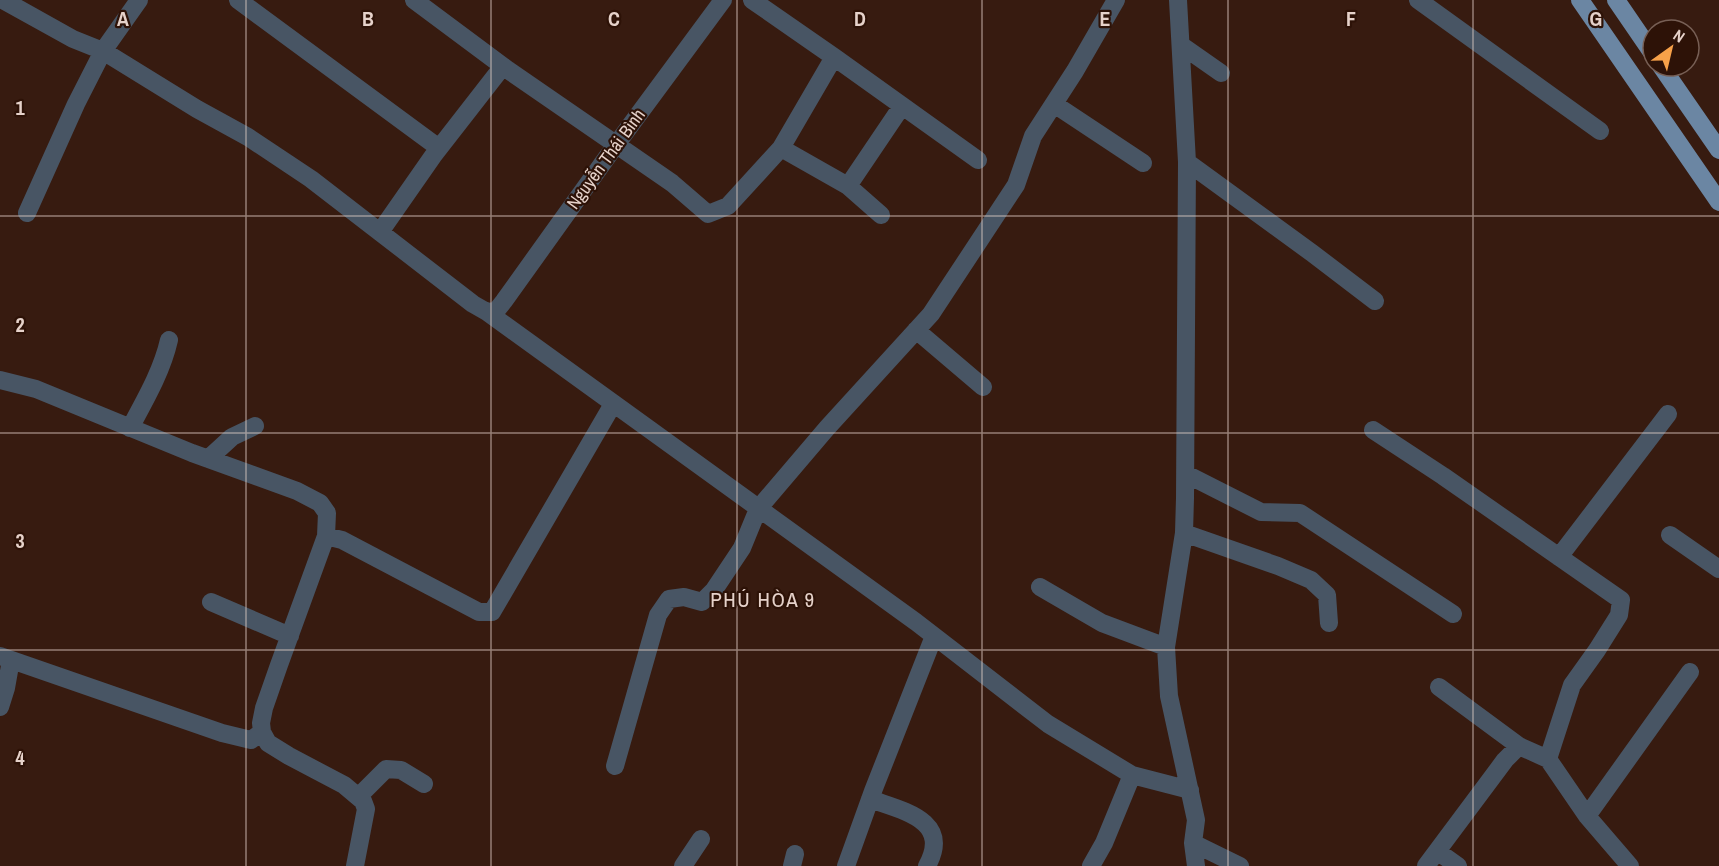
<svg xmlns="http://www.w3.org/2000/svg" width="1719" height="866" font-family="'Archivo Narrow',sans-serif">
<style>
.lines{fill:none;stroke-linecap:round;stroke-linejoin:round}
.minor{stroke:#485564;stroke-width:18}
.major{stroke:#6b86a3;stroke-width:18}
.grid{fill:none;stroke:#e6d2ca;stroke-width:1.5;stroke-opacity:0.55}
.labels{text-anchor:middle;stroke-width:4.5;stroke-linejoin:round;paint-order:stroke}
.street-label{font-size:18px;fill:#e6d2ca;stroke:#2d1207}
.quarter-label{font-size:21px;letter-spacing:1.5px;fill:#e6d2ca;stroke:#2d1207}
.grid-label{font-size:20px;text-anchor:middle;font-weight:bold;fill:#e6d2ca;stroke:#2d1207;stroke-width:4.5;stroke-linejoin:round;paint-order:stroke}
</style>
<rect width="100%" height="100%" fill="#371b10"/>
<g class="lines">
<path class="minor" d="M3,0L73,39L103,51L197,109L248,137L311,179L473,304L487,312L916,622L1048,724L1132,775L1190,790
M238,0L439,148
M414,0L508,70L672,183L708,214L728,206L781,148
M752,0L834,57L978,160
M1178,0L1187,162L1185,498L1184,533L1166,647L1169,696L1196,820L1193,843L1196,866
M1418,0L1600,131
M1181,45L1221,73
M834,57L781,148L848,186L902,106
M1054,104L1143,163
M1187,162L1312,253L1375,301
M848,186L881,215
M27,213L76,104L103,51L139,0
M380,232L433,156L503,66
M487,312L496,311L504,301L610,153L723,0
M916,330L983,387
M0,380L36,389L192,453L297,491L320,503L327,513L326,536L279,665L264,708L261,723L262,732L268,743L289,756L344,785L363,801L366,809L355,866
M130,428C145,400 162,371 169,340
M1373,430L1443,476L1621,600L1619,615L1597,650L1572,685L1548,759
M208,459L232,437L255,426
M1186,474L1261,512L1300,513L1453,614
M1184,533L1278,566L1311,580L1327,595L1329,623
M1670,535L1719,569
M326,536L342,540L479,612H492L613,404
M1559,557L1668,414
M1040,587L1102,623L1166,647
M211,602L290,636
M0,656L222,733L251,740L262,732
M1439,687L1519,746L1548,759L1587,816L1630,866
M0,707L6,688L11,660
M615,766L658,615L669,599L684,597L702,602L714,590L742,548L758,509L827,428L931,314L1016,185L1033,136L1075,71L1116,0
M359,796L386,769L401,770L424,784
M870,799C903,811 952,820 927,866
M1587,816L1690,672
M1193,843L1240,866
M1437,851L1458,866
M683,866L701,839
M792,866L795,854
M846,866L873,791L934,636
M1091,866L1104,843L1132,775
M1426,866L1505,760L1519,746"/>
<path class="major" d="M1580,0L1719,202
M1616,0L1653,54
M1661,66L1719,150"/>
</g>
<path class="grid" d="M246,0V866M491,0V866M737,0V866M982,0V866M1228,0V866M1473,0V866M0,216H1719M0,433H1719M0,650H1719"/>
<g class="labels">
<g class="street-label">
<text transform="translate(606 159) rotate(-54)" y="6">Nguyễn Thái Bình</text>
</g>
<g class="quarter-label">
<text x="763" y="607">PHÚ HÒA 9</text>
</g>
</g>
<g class="grid-label">
<text x="123" y="26">A</text>
<text x="368" y="26">B</text>
<text x="614" y="26">C</text>
<text x="860" y="26">D</text>
<text x="1105" y="26">E</text>
<text x="1351" y="26">F</text>
<text x="1596" y="26">G</text>
<text x="20" y="115">1</text>
<text x="20" y="332">2</text>
<text x="20" y="548">3</text>
<text x="20" y="765">4</text>
</g>
<g transform="translate(1671 48) rotate(34)"><circle r="28" fill="#2d1207" stroke="#775f55" stroke-width="1.5"/>
<path d="M0-4.5L10 22L0 15L-10 22Z" fill="#f7a149"/>
<text y="-9" font-size="16" font-weight="bold" text-anchor="middle" fill="#e6d2ca">N</text>
</g>
</svg>
